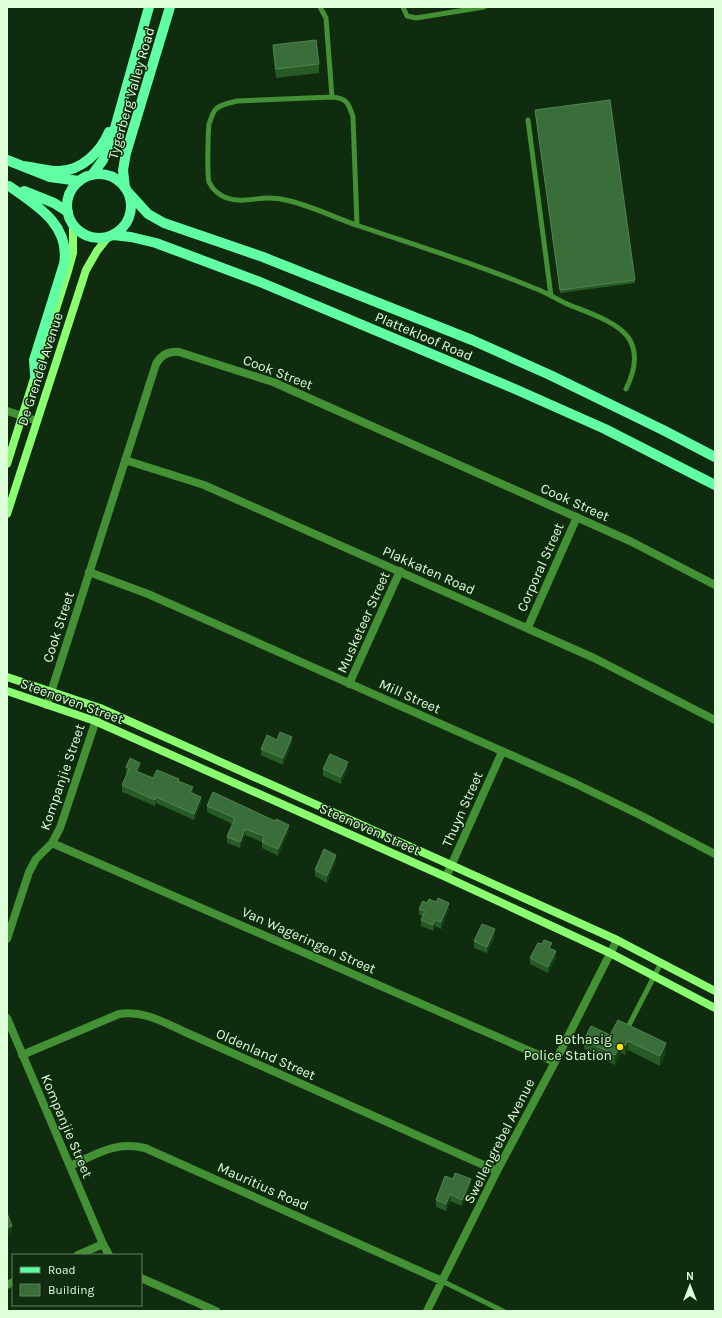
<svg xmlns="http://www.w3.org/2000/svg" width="722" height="1318" font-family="Karla,sans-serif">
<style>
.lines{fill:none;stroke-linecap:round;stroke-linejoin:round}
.lane{stroke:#449034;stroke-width:5}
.street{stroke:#449034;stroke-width:8}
.secondary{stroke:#8aff70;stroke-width:8}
.primary{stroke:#60ffa3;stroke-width:10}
.wall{fill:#265b26}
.shaded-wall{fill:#144114}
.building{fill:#396d39;stroke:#538452}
.poi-dot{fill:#ffe405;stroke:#0f2c0e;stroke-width:1.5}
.labels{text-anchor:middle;stroke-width:3;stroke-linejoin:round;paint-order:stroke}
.street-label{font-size:14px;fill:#ddffd9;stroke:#0f2c0e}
.poi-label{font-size:14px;fill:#ddffd9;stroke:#0f2c0e;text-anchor:end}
</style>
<rect width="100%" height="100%" fill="#0f2c0e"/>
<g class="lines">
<path class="lane" d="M320,7L326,18L332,97
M403,7L407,16L416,18L484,7
M528,120L551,296
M357,225L353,117C349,104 347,98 332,97L237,101C230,103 220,104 215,110C212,114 211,119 209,124C208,132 207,175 209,182C212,189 220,196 227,198C240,203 255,198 269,198C276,198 283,199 290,201C314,207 336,218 359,226C418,246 477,264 534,288C546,292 556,299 567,304C586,312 616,321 628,337C639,353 634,373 626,389
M628,1027L661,963
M442,1281L503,1311"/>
<path class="street" d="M7,411L37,421
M125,460L204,485L594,658L715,720
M89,572L148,594L574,783L640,815L715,854
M528,627L577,517
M349,684L400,571
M47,705L156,364C161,355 169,351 179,352L273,382L630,541L715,585
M52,843L555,1062
M446,877L502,752
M7,939L29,872L36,859L52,843L60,828L100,708
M7,1018L103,1244
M22,1055L119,1014C143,1010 163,1022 185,1032L497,1171
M70,1166C97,1154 115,1141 145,1148L442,1281
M78,1255L103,1244L109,1255
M141,1278L216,1311
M7,1285L13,1282
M427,1311L497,1171L555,1062L617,940"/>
<path class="secondary" d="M7,464L68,271L73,253V224
M7,514L86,270L97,251L108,237
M7,677L100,708L451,865L617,940L715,991
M7,691L95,721L446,877L610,953L715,1008"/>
<path class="primary" d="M7,160L50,177L79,181
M22,166C34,167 47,171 59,171C82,171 101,151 109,132
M67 206a32 32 0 1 1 64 0a32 32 0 1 1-64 0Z
M92,175L103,160L113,135L149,7
M9,186C36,205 71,225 64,264L34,360L35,375
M125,188L123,170L126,153L170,7
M24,191L54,203L68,212
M128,192L148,214L164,223L263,257L472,340L550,375L663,430L715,457
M113,235L131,237L156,243L260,282L515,389L605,429L715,485"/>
</g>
<path class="wall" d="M273,45L319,64V73L276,78L273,55Z
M535,110L635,280V283L560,293Z
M277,740L292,743L283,765L261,755V749Z
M126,767L140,769L138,772L153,778L179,781L193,793L201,803L194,820L156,803L155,806L122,792V785L127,774L126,773Z
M348,768L341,784L323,776V769Z
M207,806L289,831L278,856L262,848V842L245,835L240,848L227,843V837L232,824L207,812Z
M336,861L327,883L315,876V870Z
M427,903L449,909L441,929L435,926L433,931L421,926V920L423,916L419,915V909Z
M495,936L487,953L474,948V941Z
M552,949L556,958L548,973L530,964V958Z
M610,1035L666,1052L660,1066L628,1050L625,1055L621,1053L615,1065L584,1049V1040Z
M471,1186L462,1206L450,1201L446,1211L436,1207V1200Z"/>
<path class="shaded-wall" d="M292,737V743L283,765V758Z
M348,762V768L341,784V777Z
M140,763V769L136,777V771Z
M193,787V793L190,792Z
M156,797V803L155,806V800Z
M201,797V803L194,820V814Z
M289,825V831L278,856V849Z
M245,829V835L240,848V842Z
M336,855V861L327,883V876Z
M449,903V909L441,929V922Z
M435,920V926L433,931V925Z
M495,929V936L487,953V947Z
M556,951V958L548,973V967Z
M628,1041V1050L625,1055V1046Z
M666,1043V1052L660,1066V1056Z
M621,1044V1053L615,1065V1055Z
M471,1179V1186L462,1206V1200Z
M450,1194V1201L446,1211V1204Z
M12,1226V1232L7,1234V1228Z"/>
<path class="building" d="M316,40L319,64L276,69L273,45Z
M610,100L635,280L560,290L535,110Z
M280,732L292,737L283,758L261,749L267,735L277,740Z
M330,754L348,762L341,777L323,769Z
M130,758L140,763L136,771L153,778L157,770L179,779L178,781L193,787L190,792L201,797L194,814L156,797L155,800L122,785L129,769L126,767Z
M213,792L275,821L276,819L289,825L278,849L262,842L264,836L245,829L240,842L227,837L235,818L207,806Z
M324,849L336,855L327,876L315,870Z
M438,898L449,903L441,922L435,920L433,925L421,920L425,911L419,909L423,901L427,903L429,899L436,902Z
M482,924L495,929L487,947L474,941Z
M544,940L552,943L549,948L556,951L548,967L530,958L538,943L542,944Z
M618,1020L666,1043L660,1056L628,1041L625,1046L621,1044L615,1055L584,1040L591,1026L610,1035Z
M455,1173L471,1179L462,1200L450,1194L446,1204L436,1200L445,1176L453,1179Z
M7,1213L12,1226L7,1228Z"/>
<circle class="poi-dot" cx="620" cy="1047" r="4"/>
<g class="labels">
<g class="street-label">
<text transform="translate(131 93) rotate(-74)" y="5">Tygerberg Valley Road</text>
<text transform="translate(424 336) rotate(23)" y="5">Plattekloof Road</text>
<text transform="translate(40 369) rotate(-72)" y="5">De Grendel Avenue</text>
<text transform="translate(278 372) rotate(21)" y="5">Cook Street</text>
<text transform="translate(575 502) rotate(24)" y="5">Cook Street</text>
<text transform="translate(540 567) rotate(-66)" y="5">Corporal Street</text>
<text transform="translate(429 570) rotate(24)" y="5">Plakkaten Road</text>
<text transform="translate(363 622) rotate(-66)" y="5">Musketeer Street</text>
<text transform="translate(58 627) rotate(-72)" y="5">Cook Street</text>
<text transform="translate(410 696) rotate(24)" y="5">Mill Street</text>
<text transform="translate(72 701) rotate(20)" y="5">Steenoven Street</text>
<text transform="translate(62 777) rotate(-71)" y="5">Kompanjie Street</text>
<text transform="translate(462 809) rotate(-66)" y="5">Thuyn Street</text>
<text transform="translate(370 829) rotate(24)" y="5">Steenoven Street</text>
<text transform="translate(309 940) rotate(24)" y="5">Van Wageringen Street</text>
<text transform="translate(266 1054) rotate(24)" y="5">Oldenland Street</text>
<text transform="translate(67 1126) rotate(67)" y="5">Kompanjie Street</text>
<text transform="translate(499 1141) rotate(-63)" y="5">Swellengrebel Avenue</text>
<text transform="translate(263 1186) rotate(24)" y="5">Mauritius Road</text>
</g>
<g class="poi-label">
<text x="612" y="1044">Bothasig<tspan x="612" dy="16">Police Station</tspan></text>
</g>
</g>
<rect width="722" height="1318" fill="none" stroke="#ddffd9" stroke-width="16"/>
<rect x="12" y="1254" width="130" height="52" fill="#0f2c0e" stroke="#61805f"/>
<rect x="20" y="1267" width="20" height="6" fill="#60ffa3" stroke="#61805f"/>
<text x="48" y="1274" font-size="12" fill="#ddffd9">Road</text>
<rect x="20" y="1284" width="20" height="12" fill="#396d39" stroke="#61805f"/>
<text x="48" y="1294" font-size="12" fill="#ddffd9">Building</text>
<g transform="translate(690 1286)" stroke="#0f2c0e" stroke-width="3" paint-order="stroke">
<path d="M0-3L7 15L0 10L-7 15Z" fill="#ddffd9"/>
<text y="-6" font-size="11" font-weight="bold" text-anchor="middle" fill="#ddffd9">N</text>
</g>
</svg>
